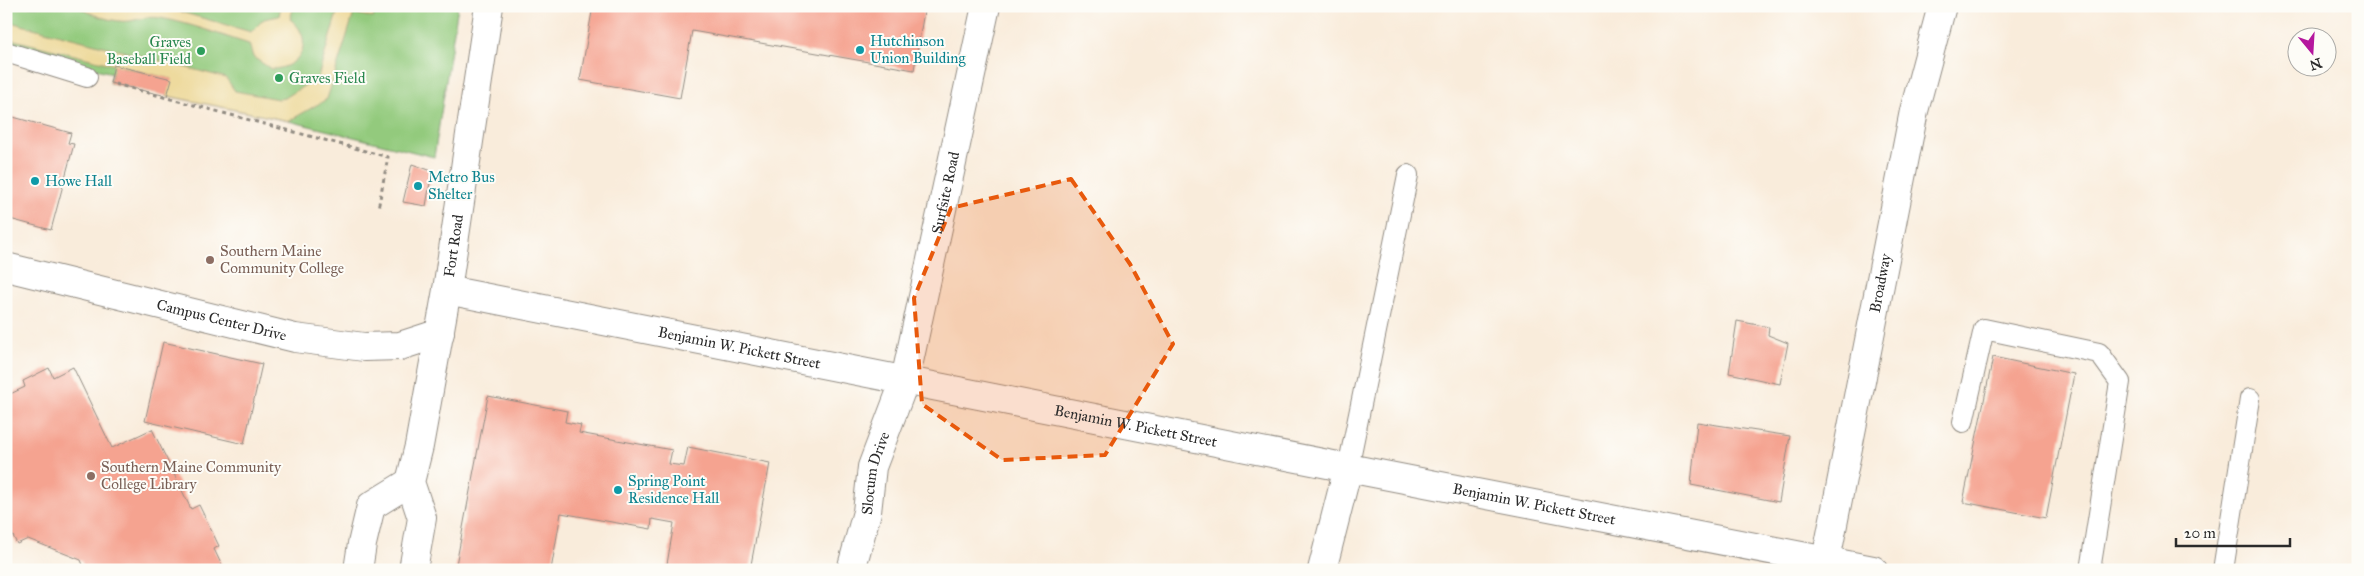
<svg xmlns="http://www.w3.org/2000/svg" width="2364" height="576" font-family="'IM FELL Great Primer',serif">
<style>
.green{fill:#93ca7d;stroke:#5f7a54}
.sand{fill:#eeda9e;stroke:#8c8264}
.building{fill:#f5a390}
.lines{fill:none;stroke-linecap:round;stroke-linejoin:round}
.service-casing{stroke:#928c83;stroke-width:22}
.minor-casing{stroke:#928c83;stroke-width:30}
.tertiary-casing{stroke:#928c83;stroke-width:30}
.path{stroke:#928c83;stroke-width:3;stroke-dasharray:4 4;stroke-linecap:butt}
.service{stroke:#fff;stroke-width:20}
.minor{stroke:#fff;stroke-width:28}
.tertiary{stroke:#fff;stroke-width:28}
.marked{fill:#e8590c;fill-opacity:0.2;stroke:#e8590c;stroke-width:4;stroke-dasharray:10 6;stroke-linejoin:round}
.culture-dot{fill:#0f9aa8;stroke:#fdfcf7;stroke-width:2}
.leisure-dot{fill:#2e9e5b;stroke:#fdfcf7;stroke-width:2}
.education-dot{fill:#8d6e63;stroke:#fdfcf7;stroke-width:2}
.labels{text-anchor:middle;stroke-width:4;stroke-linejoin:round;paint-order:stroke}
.culture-label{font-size:15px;fill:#0d838f;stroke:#fdfcf7;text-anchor:start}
.leisure-label{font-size:15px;fill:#27864d;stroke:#fdfcf7;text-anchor:end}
.street-label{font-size:15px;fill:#2b2b2b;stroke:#fdfcf7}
.education-label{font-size:15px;fill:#785e54;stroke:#fdfcf7;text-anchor:start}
</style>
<rect width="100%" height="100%" fill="#fdfcf7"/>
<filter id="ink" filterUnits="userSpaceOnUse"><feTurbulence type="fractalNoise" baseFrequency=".02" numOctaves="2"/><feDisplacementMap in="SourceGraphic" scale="10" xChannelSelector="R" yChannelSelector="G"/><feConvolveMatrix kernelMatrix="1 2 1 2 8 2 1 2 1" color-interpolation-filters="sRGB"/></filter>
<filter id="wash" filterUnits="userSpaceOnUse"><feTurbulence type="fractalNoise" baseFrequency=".0096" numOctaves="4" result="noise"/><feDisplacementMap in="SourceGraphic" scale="20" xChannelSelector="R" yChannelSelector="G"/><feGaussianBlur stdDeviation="1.12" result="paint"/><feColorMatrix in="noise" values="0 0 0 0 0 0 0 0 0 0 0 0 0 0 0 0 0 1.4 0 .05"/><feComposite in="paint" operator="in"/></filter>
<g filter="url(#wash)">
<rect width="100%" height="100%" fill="#f9ecdb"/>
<path class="green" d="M6,6H458L434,157L289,121L110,83L112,73L6,47Z"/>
<path class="sand" d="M78,6H160L251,32L264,19L279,16L281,6H294L290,19C316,39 301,69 271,69L253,57L249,44C220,35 190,23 160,18C149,16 140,19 130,21C115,23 90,15 78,6Z
M339,6H376L373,18L354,13L327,99L289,121L167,96L171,79L6,38V21L219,76L226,78L235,91L278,99L285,98L318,77Z"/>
<g id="blocks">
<path class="building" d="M593,6H925L914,70L692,31L680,98L580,80Z
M114,65L172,79L167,96L110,83Z
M6,115L71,133L68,143L74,144L51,230L6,218Z
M412,164L432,171L426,206L403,202Z
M1737,321L1769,327L1768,335L1788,343L1780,384L1729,373Z
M163,342L262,364L244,444L145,421Z
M1993,357L2074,374L2046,518L1963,502Z
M73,367L112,448L152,429L191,509L199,505L219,546L214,549L224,570H85L81,560L28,539L17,544L6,522V396L25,387L23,381L49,368L53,377Z
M488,396L567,411L565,422L581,425L579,433L672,450L669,464L684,466L688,447L770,463L750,570H666L674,523L652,519L651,529L561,513L551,570H455Z
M1697,422L1790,436L1779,502L1691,485Z"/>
</g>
</g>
<g filter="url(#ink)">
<use href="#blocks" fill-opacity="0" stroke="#928c83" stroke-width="1"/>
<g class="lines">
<g class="service-casing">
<path id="service" d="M6,52L87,77
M1963,422L1984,329L2099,353L2120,382L2090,570
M1348,468L1408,175
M2223,570L2250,399"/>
</g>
<g class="minor-casing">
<g id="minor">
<path id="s1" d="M6,267L295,338L364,347L400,346L440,333"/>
<path id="s2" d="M447,290L1348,468L1873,570"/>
<path d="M358,570L362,544L371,506L410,482"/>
<path id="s3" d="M413,570L422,518L410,482L419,446L447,290L489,6"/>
<path id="s4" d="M851,570L867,512L872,467L905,380L986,6"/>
<path d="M1322,570L1348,468"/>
</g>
</g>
<g class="tertiary-casing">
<g id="tertiary">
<path id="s5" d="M1826,560L1914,111L1942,6"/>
</g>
</g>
<path class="path" d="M115,84L388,157L378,209"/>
<use href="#service" class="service"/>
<use href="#minor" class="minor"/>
<use href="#tertiary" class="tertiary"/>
</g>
</g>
<path class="marked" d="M1071,179L1130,264L1173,344L1105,455L1002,460L922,404L914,298L951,208Z"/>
<g class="culture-dot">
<circle cx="860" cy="50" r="5"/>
<circle cx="35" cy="181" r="5"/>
<circle cx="418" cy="186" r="5"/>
<circle cx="618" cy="490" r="5"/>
</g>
<g class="leisure-dot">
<circle cx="201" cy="51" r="5"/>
<circle cx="279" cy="78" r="5"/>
</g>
<g class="education-dot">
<circle cx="210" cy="260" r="5"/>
<circle cx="91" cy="476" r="5"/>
</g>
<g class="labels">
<g class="culture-label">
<text x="870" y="46">Hutchinson<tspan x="870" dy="17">Union Building</tspan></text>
<text x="428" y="182">Metro Bus<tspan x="428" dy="17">Shelter</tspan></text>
<text x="45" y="186">Howe Hall</text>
<text x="628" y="486">Spring Point<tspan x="628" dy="17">Residence Hall</tspan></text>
</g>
<g class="leisure-label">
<text x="191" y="47">Graves<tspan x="191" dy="17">Baseball Field</tspan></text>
<text x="289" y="83" text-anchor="start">Graves Field</text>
</g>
<g class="street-label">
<text dy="5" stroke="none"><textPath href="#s4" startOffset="390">Surfsite Road</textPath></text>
<text dy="5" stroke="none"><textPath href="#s3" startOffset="331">Fort Road</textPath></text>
<text dy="5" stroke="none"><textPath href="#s5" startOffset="282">Broadway</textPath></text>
<text dy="5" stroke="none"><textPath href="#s1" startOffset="222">Campus Center Drive</textPath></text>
<text dy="5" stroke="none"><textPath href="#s2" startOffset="298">Benjamin W. Pickett Street</textPath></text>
<text dy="5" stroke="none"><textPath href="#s2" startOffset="702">Benjamin W. Pickett Street</textPath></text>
<text dy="5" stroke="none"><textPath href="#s4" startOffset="100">Slocum Drive</textPath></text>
<text dy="5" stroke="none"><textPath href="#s2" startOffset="1108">Benjamin W. Pickett Street</textPath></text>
</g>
<g class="education-label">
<text x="220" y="256">Southern Maine<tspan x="220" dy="17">Community College</tspan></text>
<text x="101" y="472">Southern Maine Community<tspan x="101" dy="17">College Library</tspan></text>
</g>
</g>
<rect width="2364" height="576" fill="none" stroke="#fdfcf7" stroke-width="25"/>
<g transform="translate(2312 52) rotate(162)"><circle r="24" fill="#fdfcf7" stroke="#a9a8a5"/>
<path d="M0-4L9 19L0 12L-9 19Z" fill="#b5179e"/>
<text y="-8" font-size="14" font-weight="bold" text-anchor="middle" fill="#2b2b2b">N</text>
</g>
<path d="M2176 538v8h114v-8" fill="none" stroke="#2b2b2b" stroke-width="2.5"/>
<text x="2184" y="538" font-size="15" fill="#2b2b2b" stroke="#fdfcf7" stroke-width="4" paint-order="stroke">20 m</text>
</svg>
